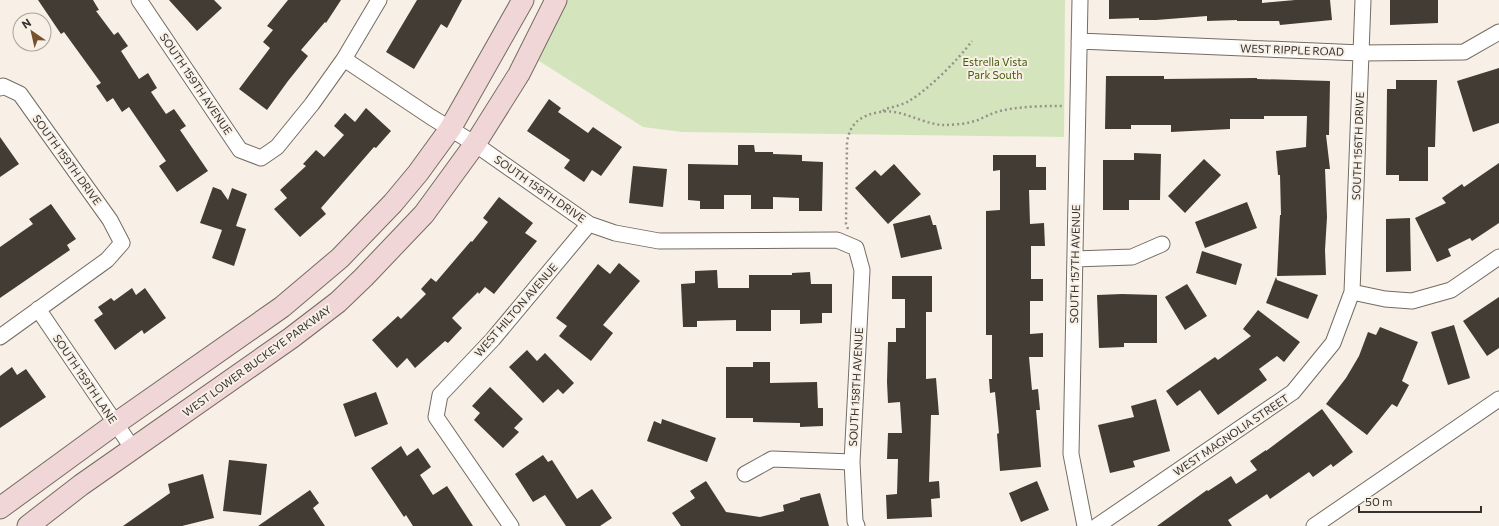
<svg xmlns="http://www.w3.org/2000/svg" width="1499" height="526" font-family="Commissioner,sans-serif">
<style>
.green{fill:#d4e5be}
.building{fill:#423c34}
.lines{fill:none;stroke-linecap:round;stroke-linejoin:round}
.street-casing{stroke:#736c63;stroke-width:17}
.secondary-casing{stroke:#736c63;stroke-width:23}
.path{stroke:#96918a;stroke-width:2.5;stroke-dasharray:2 3;stroke-linecap:butt}
.street{stroke:#fff;stroke-width:15}
.secondary{stroke:#f1d6d7;stroke-width:21}
.labels{text-anchor:middle;stroke-width:4;stroke-linejoin:round;paint-order:stroke}
.street-label{font-size:11px;fill:#35322e;stroke:#f8f0e6}
.park-label{font-size:11px;fill:#455e0c;stroke:#f8f0e6}
</style>
<rect width="100%" height="100%" fill="#f8f0e6"/>
<path class="green" d="M567,0H1065L1064,137L682,132L643,127L536,59Z"/>
<path class="building" d="M38,0H93L99,10L96,11L114,35L118,32L128,46L121,51L139,79L148,73L157,88L151,92L166,114L174,109L186,126L180,130L208,171L177,192L159,166L166,161L129,107L122,112L113,98L107,102L96,86L101,83L64,32L61,34Z
M169,0H214L222,8L197,31Z
M288,0H341L326,23L325,22L301,50L308,56L288,81L267,110L239,89L270,48L263,42L273,30L267,26Z
M417,0H462L447,28L441,24L414,69L386,52Z
M1109,0H1262V3L1295,0H1330L1332,20L1280,25L1279,21H1237V20L1207,21V16L1156,20H1139V18L1109,19Z
M1390,0H1438V23L1390,25Z
M1499,68V123L1473,132L1457,81Z
M1106,76H1164V79L1257,78V79L1330,81L1329,135H1326L1330,169H1325L1327,217L1325,250L1326,275L1277,276L1280,215H1281L1280,175H1278L1276,151L1306,147L1307,116H1264V119H1230V129L1171,132V125H1131V129H1105Z
M1396,80H1437L1435,147H1428V181H1399V175H1386L1387,89H1396Z
M549,99L561,108L558,112L588,133L593,127L622,147L601,176L592,170L584,182L564,168L570,160L527,131Z
M366,108L391,131L376,148L374,147L321,208L326,214L300,237L274,209L287,198L280,190L306,166L303,164L316,150L324,157L344,135L334,126L345,113L355,122Z
M0,137L19,164L0,177Z
M738,145H754L755,152H773V154L802,155V161L823,162L822,211H799V198L773,197V209H751V195H724V209H700V201L688,200V164L738,165Z
M1134,153L1161,154L1160,200H1129V210H1103V160H1134Z
M993,155H1036V167H1046V190H1029L1030,224L1044,223L1045,246H1031V279H1043V301H1030V334L1043,333V357H1029L1032,390L1038,389L1040,410H1036L1041,467L1000,471L997,434L999,433L995,392L990,393L989,379H992V335H986V211L1000,210V170L993,171Z
M1204,159L1221,175L1185,213L1168,196Z
M1499,163V223L1472,241L1470,238L1448,249L1451,256L1437,262L1415,218L1446,203L1442,198L1462,184L1464,187Z
M894,164L921,194L888,224L855,188L875,170L881,176Z
M633,166L667,169L663,207L629,203Z
M213,187L221,190L228,200L232,188L247,194L236,226L246,229L234,266L212,258L222,230L200,223Z
M499,197L533,223L525,233L537,241L494,294L485,287L479,294L478,292L452,318L462,328L448,343L445,341L415,368L407,358L397,368L372,340L398,316L401,319L426,294L421,289L431,278L436,282L471,241L472,242L488,222L483,218Z
M1247,202L1257,228L1205,248L1195,222Z
M51,204L76,239L67,245L70,250L0,298V247L33,224L29,219Z
M930,215L933,225H936L942,249L901,258L893,224Z
M1410,218L1411,271L1386,272V219Z
M1202,251L1242,264L1236,285L1196,273Z
M619,263L640,281L603,325L613,333L591,361L559,336L567,326L556,318L598,264L610,274Z
M717,270L718,288H749V275H792V273L810,272L811,284H832V313H822V323L800,324V310H771V331H736V320L697,321V327H683L681,284L695,283V271Z
M892,276H932V312H926V379L936,378L939,415H931L929,482L939,481L940,498L931,499L932,517L887,519L886,495L897,494L898,459H887L888,433H902L900,402L888,403L887,382L888,342H896V328H905V299H892Z
M1276,277L1277,280L1318,295L1308,319L1266,303Z
M1187,284L1207,316L1185,330L1165,297Z
M132,288L136,295L145,288L166,318L144,334L142,330L115,350L94,320L103,314L98,307L111,298L114,301Z
M1122,294L1157,295V343H1124V347L1099,348L1097,295Z
M1499,297V348L1487,356L1463,321Z
M1258,310L1300,342L1284,362L1277,356L1259,369L1267,380L1218,415L1200,390L1177,406L1166,391L1215,357L1218,360L1251,336L1243,329Z
M1454,325L1470,378L1448,385L1431,332Z
M1380,327L1418,342L1402,381L1409,385L1397,407L1392,404L1367,435L1326,404L1346,378L1359,356L1368,332L1376,335Z
M527,350L537,361L545,353L574,383L563,394L558,389L543,403L509,367Z
M753,362H770V383L817,382L818,408H823V426L800,427V423L753,422V418H726V367H753Z
M12,367L17,375L26,369L46,397L0,428V376Z
M490,387L523,419L514,428L519,432L503,448L474,420L480,413L472,406Z
M376,392L388,424L355,437L343,404Z
M1156,399L1170,451L1133,461L1135,467L1110,473L1098,425L1134,417L1131,406Z
M1322,409L1353,452L1333,467L1331,464L1313,477L1309,472L1270,499L1267,494L1228,520L1232,526H1157L1207,490L1208,491L1231,476L1236,484L1257,470L1250,461L1266,450V451Z
M662,419L716,438L707,462L647,441L654,421L661,424Z
M401,446L407,456L418,448L431,467L420,475L433,495L447,486L473,526H413L406,515L404,517L371,468Z
M543,455L548,462L552,460L577,499L592,489L612,518L600,526H566L545,495L533,502L515,474Z
M229,460L267,464L261,515L223,511Z
M203,474L214,518L182,526H123L170,493L168,484Z
M706,481L726,512L760,517L784,511L783,505L800,500V498L820,493L829,526H681L672,513L695,498L690,491Z
M1037,481L1049,510L1021,522L1009,493Z
M310,490L319,503L313,508L325,526H258Z"/>
<g class="lines">
<g class="street-casing">
<path id="street" d="M139,0L240,150L261,158L277,147L312,104L344,59L379,0
M1080,0L1071,454L1085,526
M1079,41L1361,53L1464,52L1499,32
M344,59L431,117L475,144L589,224L615,233L659,241L837,240L856,248L862,270L852,462L855,521L857,526
M0,88L3,86L20,94L110,220L122,243L107,260L0,337
M1075,259L1132,257L1162,244
M1352,292L1363,0
M38,309L133,449
M745,474L772,459L852,462
M511,526L436,417L440,395L493,339L589,224
M1097,526L1293,392L1333,343L1352,292L1385,299L1412,301L1451,290L1499,257
M1314,526L1499,399"/>
</g>
<g class="secondary-casing">
<path id="secondary" d="M0,508L115,424L282,307L340,258L393,203L418,173L450,129L523,0
M28,526L81,485L291,338L338,302L364,277L424,214L475,144L519,74L556,0"/>
</g>
<path class="path" d="M883,111L885,109C893,107 902,105 909,101C929,89 958,60 972,41
M848,229L846,224L847,142C850,123 861,115 880,112C900,108 920,123 942,125C953,125 967,124 978,120C985,117 992,113 1000,111C1021,106 1043,106 1064,106"/>
<use href="#street" class="street"/>
<use href="#secondary" class="secondary"/>
</g>
<g class="labels">
<g class="street-label">
<text transform="translate(1292 50) rotate(2)" y="4">WEST RIPPLE ROAD</text>
<text transform="translate(196 84) rotate(56)" y="4">SOUTH 159TH AVENUE</text>
<text transform="translate(1358 146) rotate(-88)" y="4">SOUTH 156TH DRIVE</text>
<text transform="translate(67 160) rotate(54)" y="4">SOUTH 159TH DRIVE</text>
<text transform="translate(540 189) rotate(35)" y="4">SOUTH 158TH DRIVE</text>
<text transform="translate(1075 264) rotate(-89)" y="4">SOUTH 157TH AVENUE</text>
<text transform="translate(516 310) rotate(-49)" y="4">WEST HILTON AVENUE</text>
<text transform="translate(257 361) rotate(-36)" y="4">WEST LOWER BUCKEYE PARKWAY</text>
<text transform="translate(85 379) rotate(56)" y="4">SOUTH 159TH LANE</text>
<text transform="translate(856 387) rotate(-87)" y="4">SOUTH 158TH AVENUE</text>
<text transform="translate(1231 435) rotate(-34)" y="4">WEST MAGNOLIA STREET</text>
</g>
<g class="park-label">
<text x="995" y="66">Estrella Vista<tspan x="995" dy="13">Park South</tspan></text>
</g>
</g>
<g transform="translate(32 32) rotate(326)"><circle r="19" fill="#f8f0e6" stroke="#aaa49c"/>
<path d="M0-3L7 15L0 10L-7 15Z" fill="#76512b"/>
<text y="-6" font-size="11" font-weight="bold" text-anchor="middle" fill="#35322e">N</text>
</g>
<path d="M1359 506v6h122v-6" fill="none" stroke="#35322e" stroke-width="2"/>
<text x="1365" y="506" font-size="12" fill="#35322e" stroke="#f8f0e6" stroke-width="3" paint-order="stroke">50 m</text>
</svg>
